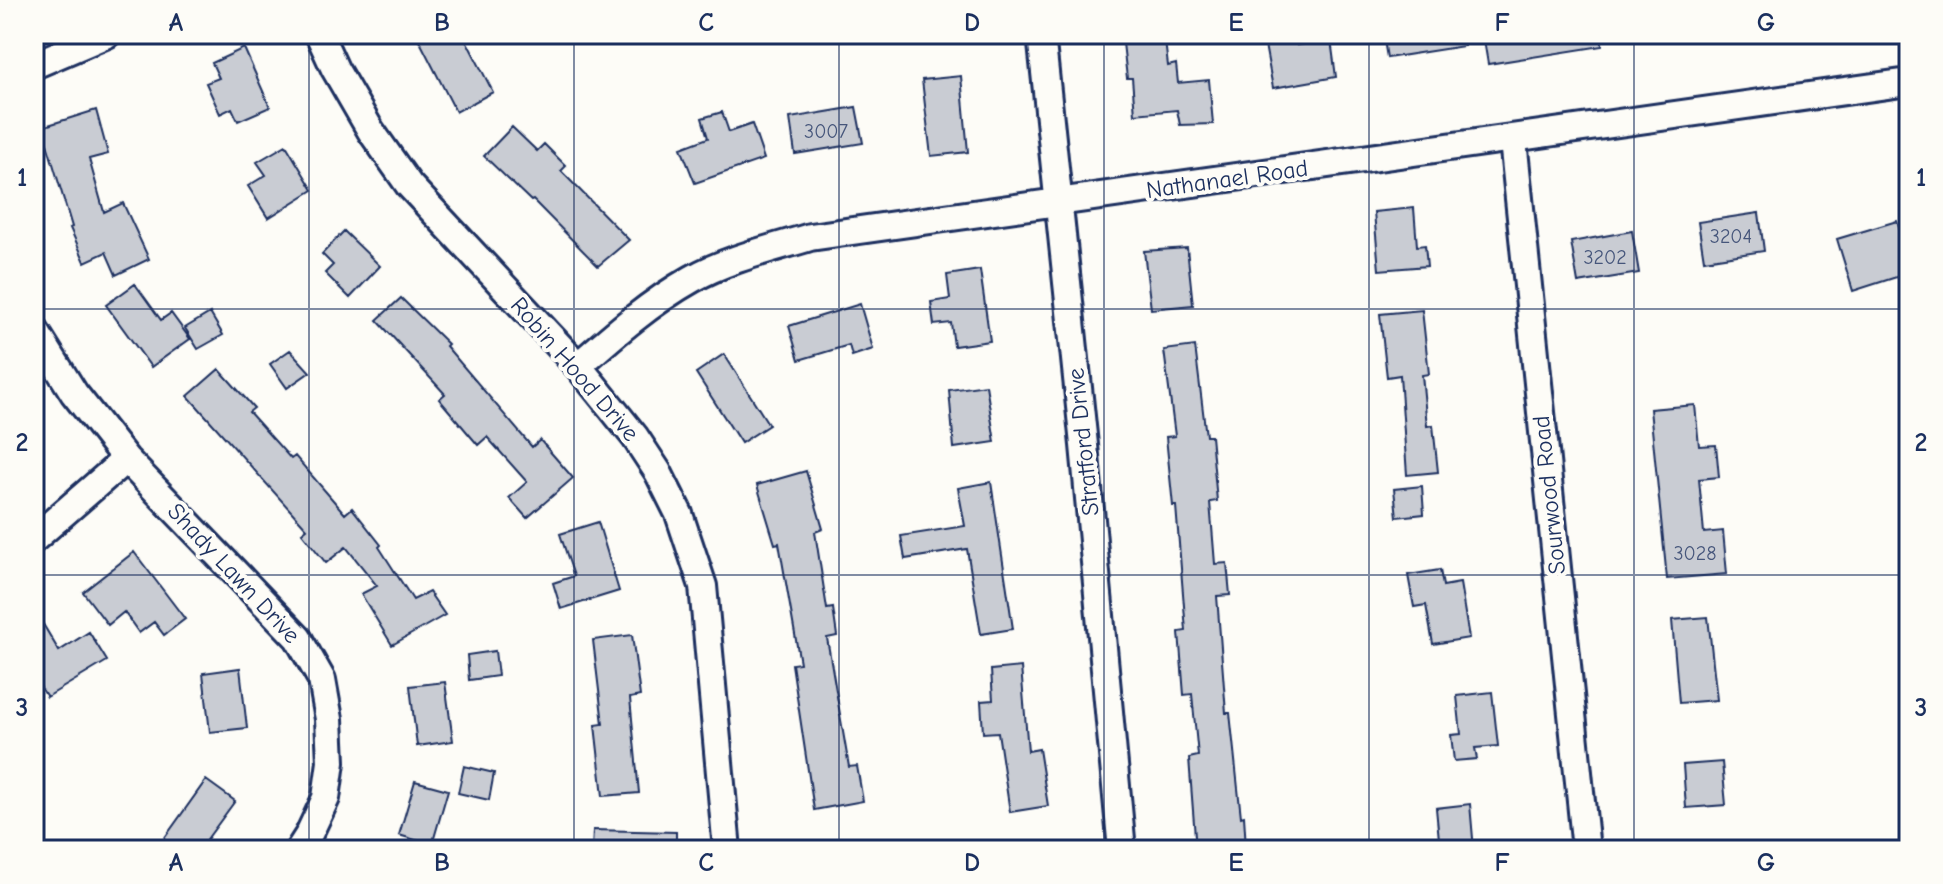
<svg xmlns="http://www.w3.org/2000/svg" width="1943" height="884" font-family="'Comic Neue',sans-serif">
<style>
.building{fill:#c9ccd3;stroke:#1b2f5e;stroke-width:2}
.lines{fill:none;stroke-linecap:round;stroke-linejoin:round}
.street-casing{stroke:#1b2f5e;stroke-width:32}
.street{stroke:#fdfcf7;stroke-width:26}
.grid{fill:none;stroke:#1b2f5e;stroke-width:2;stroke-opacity:0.55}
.labels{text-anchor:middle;stroke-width:8;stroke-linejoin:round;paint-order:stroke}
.number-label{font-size:20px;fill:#46567b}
.street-label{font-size:24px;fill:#1b2f5e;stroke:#fdfcf7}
.neatline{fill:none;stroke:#1b2f5e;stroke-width:3}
.grid-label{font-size:26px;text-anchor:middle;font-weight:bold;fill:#1b2f5e}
</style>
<rect width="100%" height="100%" fill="#fdfcf7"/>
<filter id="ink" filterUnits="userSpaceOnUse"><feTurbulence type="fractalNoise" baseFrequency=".0125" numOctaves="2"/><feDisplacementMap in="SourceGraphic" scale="16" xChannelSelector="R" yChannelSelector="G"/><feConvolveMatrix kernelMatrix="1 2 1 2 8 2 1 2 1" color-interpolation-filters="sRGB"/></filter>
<g filter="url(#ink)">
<path class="building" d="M416,34H463L493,92L456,112Z
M1263,34H1295L1297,45L1331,40L1336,77L1273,88Z
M1383,34H1463L1464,46L1387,58Z
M1483,34H1602V46L1488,64Z
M1165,41L1168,66L1176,64L1178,83L1209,80L1213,124L1180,125L1177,110L1135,114L1132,78H1127L1123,43Z
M244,48L270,107L238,121L232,108L220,114L206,83L219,78L212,63Z
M961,76L968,152L931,156L922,80Z
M856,107L863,143L795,154L790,118Z
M96,110L108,154L89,159L104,212L123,203L149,259L116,275L106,252L85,262L70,228L72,227L42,127Z
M722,112L729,132L752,124L764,159L695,183L681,148L708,138L702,118Z
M512,127L537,151L544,144L566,166L561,171L629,240L598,266L533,200L531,201L484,156Z
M286,145L313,190L268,218L248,186L266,175L257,162Z
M1414,208L1417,246L1425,245L1427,266L1379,270L1374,212Z
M1759,213L1764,251L1704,260L1698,222Z
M1897,221L1909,260V273L1853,291L1837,239Z
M344,231L380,266L350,298L325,273L333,265L322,254Z
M1632,231L1639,273L1578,283L1571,242Z
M1187,248L1193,305L1151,309L1144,251Z
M980,270L990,341L954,346L951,323L934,325L931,302L950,299L947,275Z
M135,284L161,320L171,313L190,339L151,367L106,305Z
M401,298L448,344L446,346L532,447L540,440L573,478L527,518L509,498L527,482L487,437L478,445L439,399L445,394L377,320Z
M860,304L873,349L852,356L849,345L799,360L789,326Z
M1422,310L1429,374L1422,375L1427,426L1433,425L1438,472L1407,475L1400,375L1387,377L1380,314Z
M210,313L223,335L198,349L185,328Z
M1195,346L1206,436H1211L1217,501L1210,502L1215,564L1227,563L1230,595L1217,596L1226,713H1230L1241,817L1244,816L1246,847H1234V850H1196L1189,758L1198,756L1192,694L1184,695L1179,632L1186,631L1176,506H1173L1166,437L1175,436L1164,350Z
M290,350L310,372L287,388L270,364Z
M724,354L769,425L741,443L696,373Z
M219,369L254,408L249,412L291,459L295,456L345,514L352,508L381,545L379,547L413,600L429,592L445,615L392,645L361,594L377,586L346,547L326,563L302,533L307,529L188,396Z
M986,385L995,442L954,448L949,390Z
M1695,405L1699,446L1716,445L1719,477L1699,479L1704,533L1723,531L1727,574L1667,579L1650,409Z
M806,471L823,529L815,532L827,609L833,608L837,636L827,638L849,767L857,766L863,801L814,810L792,664L800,663L779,543L775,544L757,485Z
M991,482L1013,629L981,634L967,549L905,559L901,536L965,526L958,488Z
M1422,486L1424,514L1397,517L1394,489Z
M598,522L619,591L561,609L553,583L574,576L560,534Z
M134,552L185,619L164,635L154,622L139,633L124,612L108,625L83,592Z
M1440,570L1443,586L1460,583L1469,638L1433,644L1426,605L1414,607L1408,575Z
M34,609L59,651L89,632L107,661L47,697L34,677Z
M1708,617L1717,700L1679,703L1672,620Z
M632,635L640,696L630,698L639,793L603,796L595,725L603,724L593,640Z
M495,651L498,676L469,680L467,655Z
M1021,667L1028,751L1039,749L1048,806L1010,812L998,732L983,733L981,701L993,700L991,670Z
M240,668L247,728L210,732L203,673Z
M445,682L453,741L417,746L410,686Z
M1492,692L1498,746L1475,748L1477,759L1454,761L1451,735L1461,734L1457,696Z
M1722,762L1726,805L1686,808L1683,765Z
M464,766L494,773L489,800L458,793Z
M206,780L235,801L199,850H156Z
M415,781L448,790L432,845L399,835Z
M1470,804L1474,850H1440L1436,808Z
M593,830L676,832V850H592Z"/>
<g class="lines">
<g class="street-casing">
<path id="street" d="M319,34L335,69L371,131L409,185L578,366L635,437L658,472L679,514L703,586L727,850
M1041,34L1084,445L1122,850
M34,65L107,34
M1513,140L1586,850
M34,329L74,393L126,459L298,638L322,680L329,719L331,762L326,798L308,836L299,850
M578,366C613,335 651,302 692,279C727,259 771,249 810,237L1909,82
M34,539L126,459"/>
</g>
<use href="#street" class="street"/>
</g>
</g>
<path class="grid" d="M309,34V850M574,34V850M839,34V850M1104,34V850M1369,34V850M1634,34V850M34,309H1909M34,575H1909"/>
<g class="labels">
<g class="number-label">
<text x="826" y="138">3007</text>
<text x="1731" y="243">3204</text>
<text x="1605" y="264">3202</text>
<text x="1695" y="560">3028</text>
</g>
<g class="street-label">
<text transform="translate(1227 179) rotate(-8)" y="8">Nathanael Road</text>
<text transform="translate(575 369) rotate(49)" y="8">Robin Hood Drive</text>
<text transform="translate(1083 442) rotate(-96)" y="8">Stratford Drive</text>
<text transform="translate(1549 495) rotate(-96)" y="8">Sourwood Road</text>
<text transform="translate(234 573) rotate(47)" y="8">Shady Lawn Drive</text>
</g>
</g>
<rect width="1943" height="884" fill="none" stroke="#fdfcf7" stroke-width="88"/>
<rect x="44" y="44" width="1855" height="796" class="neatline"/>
<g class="grid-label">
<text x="176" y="31">A</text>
<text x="442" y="31">B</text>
<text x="706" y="31">C</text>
<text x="972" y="31">D</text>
<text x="1236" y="31">E</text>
<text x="1502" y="31">F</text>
<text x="1766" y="31">G</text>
<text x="22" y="186">1</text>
<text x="1921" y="186">1</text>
<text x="22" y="451">2</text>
<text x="1921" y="451">2</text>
<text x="22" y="716">3</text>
<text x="1921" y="716">3</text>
<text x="176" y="871">A</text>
<text x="442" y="871">B</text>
<text x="706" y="871">C</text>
<text x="972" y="871">D</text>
<text x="1236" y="871">E</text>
<text x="1502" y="871">F</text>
<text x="1766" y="871">G</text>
</g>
</svg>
